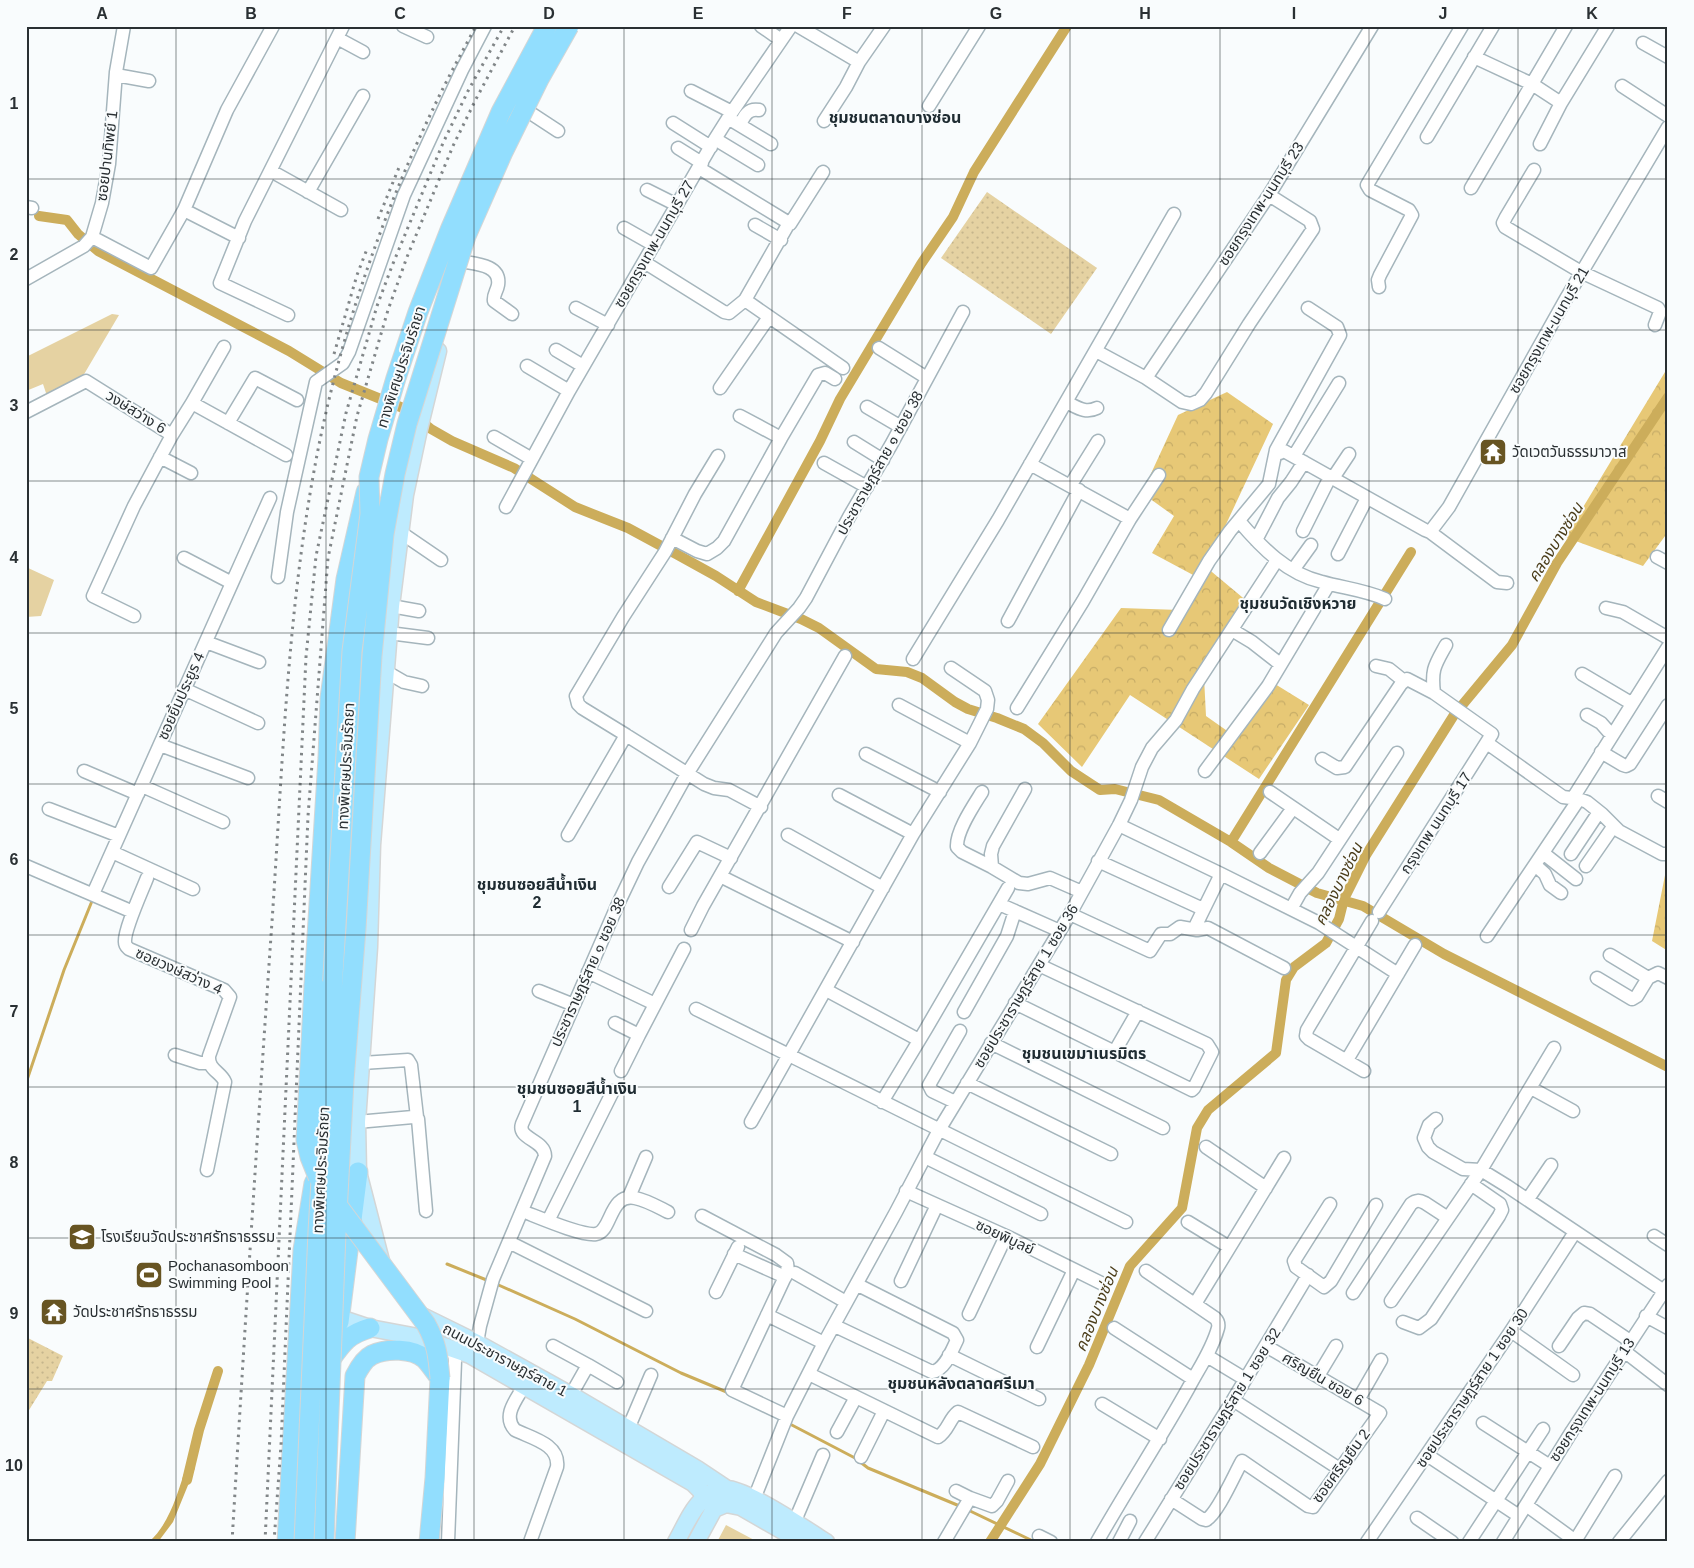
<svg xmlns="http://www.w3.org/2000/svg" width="1694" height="1568" font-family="Arial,'Noto Sans Thai',sans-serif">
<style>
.grass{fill:#e5d2a2}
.forest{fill:url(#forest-crowns)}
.park{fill:url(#park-dots)}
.water{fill:#ccad5b}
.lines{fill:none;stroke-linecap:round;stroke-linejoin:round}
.stream{stroke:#ccad5b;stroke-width:3}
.canal{stroke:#ccad5b;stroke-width:10}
.minor-casing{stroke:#a5b5bc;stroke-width:15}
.major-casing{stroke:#d4d6d6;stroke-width:19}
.highway-casing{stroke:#d4d6d6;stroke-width:21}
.minor{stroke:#fff;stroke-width:12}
.major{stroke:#beebfe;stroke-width:16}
.highway{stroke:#92defe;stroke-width:19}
.rail{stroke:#818688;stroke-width:3;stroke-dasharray:2.5 5;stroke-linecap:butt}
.highway-bridge-casing{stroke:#d4d6d6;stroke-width:21;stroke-linecap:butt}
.highway-bridge{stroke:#92defe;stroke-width:19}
.grid{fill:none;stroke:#2a3033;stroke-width:1;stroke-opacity:0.55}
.labels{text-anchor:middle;stroke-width:4;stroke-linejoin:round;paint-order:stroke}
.street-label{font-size:15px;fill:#2a3033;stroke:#f9fcfd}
.poi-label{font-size:15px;fill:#2a3033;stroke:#f9fcfd;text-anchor:start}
.neighbourhood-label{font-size:16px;font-weight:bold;fill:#1f2c32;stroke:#f9fcfd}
.water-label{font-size:16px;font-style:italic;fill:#4b3d1a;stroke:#f9fcfd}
.neatline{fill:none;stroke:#2a3033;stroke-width:2}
.grid-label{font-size:16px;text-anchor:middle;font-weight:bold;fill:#2a3033}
</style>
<defs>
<pattern id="forest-crowns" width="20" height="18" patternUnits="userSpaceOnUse" patternTransform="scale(1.25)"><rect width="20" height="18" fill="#e7c876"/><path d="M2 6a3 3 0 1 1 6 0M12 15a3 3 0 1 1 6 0" fill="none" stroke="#c6ac67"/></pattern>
<pattern id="park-dots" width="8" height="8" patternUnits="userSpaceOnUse" patternTransform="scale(1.25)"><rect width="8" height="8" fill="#e5d2a2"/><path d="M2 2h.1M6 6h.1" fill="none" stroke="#c5b58c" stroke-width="1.8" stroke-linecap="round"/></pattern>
</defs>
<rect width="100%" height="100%" fill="#f9fcfd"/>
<path class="grass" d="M112,314L119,315L83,376L47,396L43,384L26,391V357Z
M26,567L54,580L41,616L26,617Z
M726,1525L758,1542H717Z"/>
<path class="forest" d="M1668,367V532L1643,566L1565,537Z
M1227,392L1273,424L1206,567L1248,602L1204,677L1206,716L1233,735L1275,684L1309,705L1259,779L1130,695L1082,767L1038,724L1121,608L1180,610L1195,576L1152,553L1174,516L1142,493L1178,415Z
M1668,860V951L1652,941Z"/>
<path class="park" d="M987,192L1097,268L1051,334L941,258Z
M26,1337L63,1356L52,1381H47L26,1415Z"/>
<path class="water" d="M186,1468H195L173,1522L158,1542H149C170,1523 177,1494 186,1468Z"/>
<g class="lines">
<path class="stream" d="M26,1083L64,970L92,901
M447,1264L489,1281
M494,1283L575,1319L681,1373L729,1393
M788,1423L855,1458L868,1468L962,1507
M968,1510L1035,1542"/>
<path class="canal" d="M39,216L67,220L78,234L98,251L289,351L341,383L408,410L431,429L452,441L514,468L575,507L628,528L678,555L716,576L756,602L801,619L819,628L876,669L907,672L922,678L955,702L968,709L997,718L1024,729L1043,743L1071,771L1100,790L1115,789L1159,800L1231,842L1269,868L1317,893L1363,906L1444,954L1668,1067
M738,591L820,441L840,399L921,264L953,217L974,172L1067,26
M1231,842L1411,552
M187,1480L199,1430L218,1371
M990,1542L1040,1464L1089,1365L1130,1266L1182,1208L1197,1128L1208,1110L1276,1053L1286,980L1294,967L1326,943L1339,919L1344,899L1366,855L1454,715L1512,645L1557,563L1668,397"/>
<g class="minor-casing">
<path id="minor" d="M403,26L427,37
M761,26L781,40
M798,26L859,62L884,26
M337,38L363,52
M1643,43L1668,57
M1474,57L1532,84L1561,103
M116,75L149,81
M1622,86L1668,116
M691,91L732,112
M929,106L979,26
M529,112L558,131
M728,118L771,144
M824,121L846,87L859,62
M673,123L711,147
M740,125C744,116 748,108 759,110
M1427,137L1493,26
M715,139L758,165
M1540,144L1561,103L1608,26
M678,148L702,163
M699,168L789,223L745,300L843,368
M1534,170L1506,217L1503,223L1505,227L1581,272L1658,308L1660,312L1655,325
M271,171L341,210
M1471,188L1566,26
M647,190L677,205
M308,192L363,96
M26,207L32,208
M184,210L239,238
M790,224L823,172
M755,225L781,240
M624,228L654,245
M92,237L151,268L184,210L227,110L273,26
M465,262C478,264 501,266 498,285C497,291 493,295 494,301L512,314
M644,262L724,312L729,313L745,300
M26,279L84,246L92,237L102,203L109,164L116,72L124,26
M1379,287L1378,280L1380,275L1412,215L1409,210L1370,190L1367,185L1462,26
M576,308L608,325
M1308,308L1337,327L1340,335L1276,450L1280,453L1284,451L1425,530L1430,532L1497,582L1507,583
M288,315L220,283L245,221L343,26
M879,348L927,378
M556,350L583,366
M1096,351L1146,378L1182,402L1191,404L1200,400L1206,393L1249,324L1313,229L1310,221L1269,195
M527,366L569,391
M1146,378L1269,195L1372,26
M720,388L769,317
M1066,402C1077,407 1085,414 1097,408
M192,403L224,347
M867,407L901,427
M26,412L86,381L172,435L192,403L286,455
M228,423L255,378L297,400
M494,437L532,459
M781,438L818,375L825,373L835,379
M854,442L883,460
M1294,456L1339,383
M160,457L191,473
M824,463L867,487
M1333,478L1349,454
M1070,486L1098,441
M506,507L569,391L715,139L732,112L791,26
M1130,519L1159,475
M1239,521C1261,547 1287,574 1322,582C1343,588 1365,590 1385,599
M1303,531L1330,477
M400,532L441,560
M1430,532L1449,507L1567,297L1668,127
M672,538L697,551L707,554L717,548L724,541L781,438L740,416
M1256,540L1278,498L1291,482L1304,462
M1338,554L1367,498
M1657,557L1668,563
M184,558L232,583
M1293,570L1311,545
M278,577L287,512L316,382L343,363L349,352L404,195L462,70L485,26
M391,606L419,611
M1606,608L1623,612L1668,638
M134,616L93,596L134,506L172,435
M1008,621L1079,490
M1169,630L1209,561L1230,531L1269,484L1276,450
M1232,630L1252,642L1280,664
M389,633L428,638
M206,642L259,662
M913,659L998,520L1174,214
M1376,666L1389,669L1404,681
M385,671L404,682L422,686
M1582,674L1631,703
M184,689L258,723
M1434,693C1431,669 1435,665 1446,645
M899,705L970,743
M1017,708L1083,601L1130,519L1030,464
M1587,715L1601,723L1608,731L1612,734
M626,735L704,784L714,788L729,790L761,807
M1487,743L1563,797L1579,799L1587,802L1602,814L1619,831L1662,854H1668
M160,745L248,778
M1601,752L1623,765L1626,766L1630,764L1668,705
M866,754L940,792
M1322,759L1337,768L1345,767L1401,684L1407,679L1434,693L1492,734L1379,912
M84,771L138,794
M1205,771L1268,686L1329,584
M142,786L223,822
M1025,789L993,846L991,854L992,867L1019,883L1028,884L1050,878L1082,892
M982,792C974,805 956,831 957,847L962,852L992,867
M1270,792L1339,839
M839,795L913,834
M1658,796L1668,802
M1573,798L1668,647
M49,809L119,836
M1119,825L1221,874L1319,923L1398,974
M568,835L626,735L582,708L578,704L576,696L623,617L665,552L695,494L718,456
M788,835L883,888
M112,852L193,889
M1260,853L1293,808
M1543,853L1576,879
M1571,854L1599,812
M1098,861L1203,909
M1535,865L1545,874L1550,885L1561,893
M26,866L133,912
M1586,866L1613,827
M720,876L853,942
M147,878C142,891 124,930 125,942C125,946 127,947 129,949L224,990L230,997L209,1056C208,1070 221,1072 225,1082L207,1170
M669,887L697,842L731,858
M93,894L270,498
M999,904L1060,931
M1291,909L1300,893L1318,873L1397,753
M1070,914L1150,951L1161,934H1170L1180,927L1197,930L1208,928L1284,968
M1194,929L1221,874
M691,930L703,906L845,656
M1487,936L1579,799
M1610,955L1648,978L1658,973L1668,978
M588,972L655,1004
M1597,978L1632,999L1637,996L1648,978
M826,990L919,1040
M539,991L574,1005
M1015,1003L1192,1090L1194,1088L1212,1052L1207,1044L1039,965
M696,1009L1126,1222
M964,1012L1007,936L1015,911
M615,1023L639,1035L684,949
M991,1043L1163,1128
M1115,1051L1138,1011
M175,1055L200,1063H209
M1347,1060L1415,945
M362,1063L408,1060L411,1065L417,1117
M621,1071L639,1035
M1364,1071L1309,1039L1306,1036L1307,1030L1372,921
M967,1083L1111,1154
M1531,1088L1573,1111
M882,1102L926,1029L1008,888
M955,1102L932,1091L929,1085L960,1031
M1436,1119L1429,1125L1424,1138L1428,1147L1433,1152L1463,1169L1481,1170L1507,1186L1664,1291
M357,1122L413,1117L418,1119L426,1211
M751,1122L913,834L970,743L987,709L988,700L985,691L951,668
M1206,1147L1266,1188
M925,1157L1041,1214
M906,1191L1006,1236L1103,1284
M629,1197L646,1157
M1528,1199L1551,1165
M1330,1204L1294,1261L1296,1267L1324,1287L1331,1281L1376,1205
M522,1211C538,1217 581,1236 596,1234C612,1232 609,1193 635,1198C646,1200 658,1207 668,1212
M702,1216L776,1255L787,1263L788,1272L784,1279
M548,1221L613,1091
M1188,1222L1229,1247
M1654,1236L1668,1245
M509,1242L646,1311
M734,1254L783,1276L784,1279L732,1390L787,1416
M795,1273L846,1302
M901,1281L937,1205
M716,1292L738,1247
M1353,1293L1411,1204C1416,1200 1419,1200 1425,1203L1448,1218
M1391,1301L1481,1170L1554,1048
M1195,1304L1284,1158
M969,1314L1006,1236
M767,1315L824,1343
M1646,1316L1668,1328
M1403,1322L1419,1328L1431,1319L1499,1216L1502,1210L1500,1204L1471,1184
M835,1326L932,1372C945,1370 952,1350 957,1340L953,1333L858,1285
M1114,1328L1193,1379
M1511,1331L1573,1375
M477,1343L480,1326L493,1279L545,1156C545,1140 517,1139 522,1124L618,904L638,862L687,774L776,633L799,608L806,598L849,517L891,445L963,312
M553,1346L588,1365L571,1395
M1559,1346L1578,1318L1584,1313L1590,1314L1630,1341
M1037,1347L1074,1270
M1624,1351L1668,1385
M949,1355L1039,1399
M1207,1356L1245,1379
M588,1365L617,1382
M809,1374L938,1437C948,1431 949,1419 958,1412L1033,1447
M1318,1376L1336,1346
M524,1386C516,1400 502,1416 515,1430C531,1438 560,1444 557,1467L530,1542
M1233,1400L1335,1466
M1358,1400L1381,1360
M1102,1404L1160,1439
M1483,1423L1550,1466
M628,1429L651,1375
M837,1432L856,1397
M1427,1455L1519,1516
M861,1457L884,1411
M956,1491L970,1498
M754,1499L787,1416L824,1343L896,1212L939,1130L1070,914L1119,825L1131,800L1142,767L1152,748L1176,720L1193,689L1277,560
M1171,1499L1202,1519L1206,1520C1218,1513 1234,1475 1242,1461L1308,1506L1313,1507L1380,1413L1266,1346
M1526,1505L1577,1542
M1417,1518L1452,1542
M794,1523L823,1455
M1039,1536L1051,1542
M1575,1541L1615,1476
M448,1542L455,1361L453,1348
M944,1542L970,1498L992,1506L997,1501L1008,1481
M1097,1542C1127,1489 1160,1439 1189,1387C1199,1368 1212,1350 1218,1328C1219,1324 1218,1321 1215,1318L1146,1271
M1119,1542L1130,1521
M1145,1542L1233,1400L1308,1275
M1367,1542L1509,1334L1575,1232
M1469,1542L1543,1429
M1503,1542L1572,1431L1668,1285
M1619,1542L1668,1481"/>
</g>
<g class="major-casing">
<path id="major" d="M342,997L346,916
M381,1261L358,1172L357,1122L369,947L372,845L391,606L405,495L419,429L438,351
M331,1307L340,1318L370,1328L418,1337L470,1355L693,1483L701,1491L703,1498
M418,1314L477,1343L571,1395L697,1469L727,1489
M676,1542C684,1528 691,1510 703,1499C709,1493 719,1489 727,1489C746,1489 807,1530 826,1542
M696,1542L714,1509L726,1504L741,1507L802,1542"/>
</g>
<g class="highway-casing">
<path id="highway" d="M314,985L328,758L330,698L346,579L366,492
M339,1322L358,1172
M331,1359C343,1342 349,1334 370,1328
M287,1542L303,1250L314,1183
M314,1542L318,1438L323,1410
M345,1542L355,1376C359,1368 364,1359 372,1355C386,1348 413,1348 425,1359C430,1364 435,1372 440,1378L435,1478L429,1542"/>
</g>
<use href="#minor" class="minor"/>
<use href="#major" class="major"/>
<use href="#highway" class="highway"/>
<path class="rail" d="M378,219L400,165
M334,354L357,275L367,249
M232,1542C244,1340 257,1138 271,936C282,781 286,624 314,471C336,348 379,221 433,109C446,81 461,54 476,26
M265,1542L306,657L316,556L346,413L377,306L392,266L443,143L468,91L504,26
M274,1542L281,1445L308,816L328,558L357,416L388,310L407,257L453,146L476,99L515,26"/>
<g class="highway-bridge-casing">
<path id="highway-bridge" d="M314,985L306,1140L310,1157L318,1177
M335,1202L426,1324C437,1344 438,1356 440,1378
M304,1542L318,1232L352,651L370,514L369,477L378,439L396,378L418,312L450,230L501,112L547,26
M324,1542L336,1233L344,1081L356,929L372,656L384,534L395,474L407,424L466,236L503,152L539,79L569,26"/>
</g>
<use href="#highway-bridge" class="highway-bridge"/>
</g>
<path class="grid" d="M176,26V1542M326,26V1542M474,26V1542M624,26V1542M772,26V1542M922,26V1542M1070,26V1542M1220,26V1542M1369,26V1542M1518,26V1542M26,179H1668M26,330H1668M26,481H1668M26,633H1668M26,784H1668M26,935H1668M26,1087H1668M26,1238H1668M26,1389H1668"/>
<defs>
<g id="temple-square" transform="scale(1.4375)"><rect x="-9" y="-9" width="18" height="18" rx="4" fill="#675422" stroke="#f9fcfd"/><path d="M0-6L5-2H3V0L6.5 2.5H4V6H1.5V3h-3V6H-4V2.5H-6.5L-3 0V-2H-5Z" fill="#fff"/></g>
<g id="school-square" transform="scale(1.4375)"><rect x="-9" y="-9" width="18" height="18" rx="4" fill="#675422" stroke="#f9fcfd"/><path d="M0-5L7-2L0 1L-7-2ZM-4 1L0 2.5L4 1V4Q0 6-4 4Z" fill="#fff"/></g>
<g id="stadium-square" transform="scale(1.4375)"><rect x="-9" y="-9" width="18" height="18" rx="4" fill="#675422" stroke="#f9fcfd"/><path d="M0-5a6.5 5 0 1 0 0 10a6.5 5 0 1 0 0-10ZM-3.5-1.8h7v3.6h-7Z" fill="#fff"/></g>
</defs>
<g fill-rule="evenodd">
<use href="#temple-square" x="1493" y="452"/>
<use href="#school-square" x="82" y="1237"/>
<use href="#stadium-square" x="149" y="1275"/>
<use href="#temple-square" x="54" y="1312"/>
</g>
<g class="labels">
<g class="street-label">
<text transform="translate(107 156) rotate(-83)" y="5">ซอยปานทิพย์ 1</text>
<text transform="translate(1261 204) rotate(-57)" y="5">ซอยกรุงเทพ-นนทบุรี 23</text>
<text transform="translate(654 244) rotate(-60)" y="5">ซอยกรุงเทพ-นนทบุรี 27</text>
<text transform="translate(1549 330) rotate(-60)" y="5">ซอยกรุงเทพ-นนทบุรี 21</text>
<text transform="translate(401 367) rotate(-72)" y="5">ทางพิเศษประจิมรัถยา</text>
<text transform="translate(136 412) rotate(32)" y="5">วงษ์สว่าง 6</text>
<text transform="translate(880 463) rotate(-61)" y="5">ประชาราษฎร์สาย ๑ ซอย 38</text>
<text transform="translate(181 696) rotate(-66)" y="5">ซอยยิ้มประยูร 4</text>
<text transform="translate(346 766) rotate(-87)" y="5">ทางพิเศษประจิมรัถยา</text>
<text transform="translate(1436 823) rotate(-57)" y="5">กรุงเทพ นนทบุรี 17</text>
<text transform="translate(179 971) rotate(24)" y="5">ซอยวงษ์สว่าง 4</text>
<text transform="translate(588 972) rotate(-66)" y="5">ประชาราษฎร์สาย ๑ ซอย 38</text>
<text transform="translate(1026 986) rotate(-59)" y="5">ซอยประชาราษฎร์สาย 1 ซอย 36</text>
<text transform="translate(321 1170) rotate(-87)" y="5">ทางพิเศษประจิมรัถยา</text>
<text transform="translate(1005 1237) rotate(25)" y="5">ซอยพิบูลย์</text>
<text transform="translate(505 1360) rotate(28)" y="5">ถนนประชาราษฎร์สาย 1</text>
<text transform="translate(1323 1379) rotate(30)" y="5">ศริญยืน ซอย 6</text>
<text transform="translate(1472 1388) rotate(-56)" y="5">ซอยประชาราษฎร์สาย 1 ซอย 30</text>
<text transform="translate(1592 1400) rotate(-57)" y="5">ซอยกรุงเทพ-นนทบุรี 13</text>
<text transform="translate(1227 1409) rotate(-58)" y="5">ซอยประชาราษฎร์สาย 1 ซอย 32</text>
<text transform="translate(1341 1466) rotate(-54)" y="5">ซอยศริญยืน 2</text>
</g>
<g class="poi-label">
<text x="1512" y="457">วัดเวตวันธรรมาวาส</text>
<text x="101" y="1242">โรงเรียนวัดประชาศรัทธาธรรม</text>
<text x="168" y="1271">Pochanasomboon<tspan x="168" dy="17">Swimming Pool</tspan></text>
<text x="73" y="1317">วัดประชาศรัทธาธรรม</text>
</g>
<g class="neighbourhood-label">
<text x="895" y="123">ชุมชนตลาดบางซ่อน</text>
<text x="1298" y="609">ชุมชนวัดเชิงหวาย</text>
<text x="537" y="890">ชุมชนซอยสีน้ำเงิน<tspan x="537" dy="18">2</tspan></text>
<text x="1084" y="1059">ชุมชนเขมาเนรมิตร</text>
<text x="577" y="1094">ชุมชนซอยสีน้ำเงิน<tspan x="577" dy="18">1</tspan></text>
<text x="961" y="1389">ชุมชนหลังตลาดศรีเมา</text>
</g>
<g class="water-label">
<text transform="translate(1555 542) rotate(-58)" y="6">คลองบางซ่อน</text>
<text transform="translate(1338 884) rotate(-64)" y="6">คลองบางซ่อน</text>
<text transform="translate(1096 1309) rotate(-68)" y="6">คลองบางซ่อน</text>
</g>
</g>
<rect width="1694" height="1568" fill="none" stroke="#f9fcfd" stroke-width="55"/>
<rect x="28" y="28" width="1638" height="1512" class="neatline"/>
<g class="grid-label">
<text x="102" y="19">A</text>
<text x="251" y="19">B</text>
<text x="400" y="19">C</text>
<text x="549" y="19">D</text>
<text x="698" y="19">E</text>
<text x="847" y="19">F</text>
<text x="996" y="19">G</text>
<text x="1145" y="19">H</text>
<text x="1294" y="19">I</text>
<text x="1443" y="19">J</text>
<text x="1592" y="19">K</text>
<text x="14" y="109">1</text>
<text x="14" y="260">2</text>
<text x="14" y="411">3</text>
<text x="14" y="563">4</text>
<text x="14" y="714">5</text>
<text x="14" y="865">6</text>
<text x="14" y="1017">7</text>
<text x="14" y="1168">8</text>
<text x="14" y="1319">9</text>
<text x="14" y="1471">10</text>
</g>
</svg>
